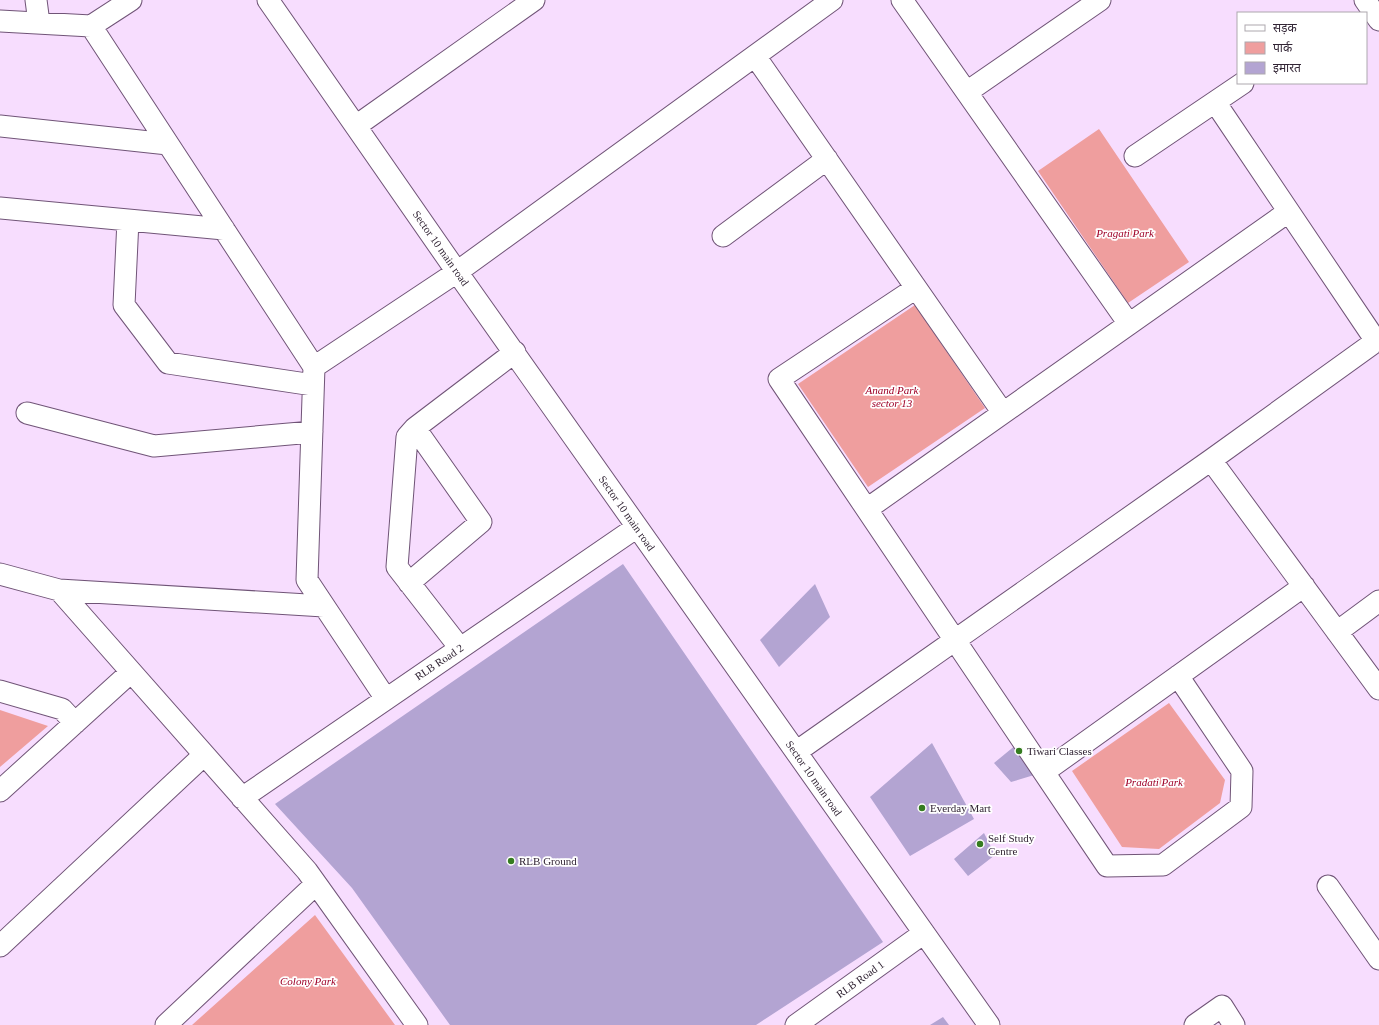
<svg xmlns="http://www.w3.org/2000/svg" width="1379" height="1025" font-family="'Times New Roman','Noto Sans Devanagari',serif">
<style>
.green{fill:#ef9e9e}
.building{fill:#b3a4d2}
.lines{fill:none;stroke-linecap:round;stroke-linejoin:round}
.minor-casing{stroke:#705477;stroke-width:23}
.minor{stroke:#fff;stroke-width:21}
.poi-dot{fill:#357c20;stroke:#fff;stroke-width:1.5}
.labels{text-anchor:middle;stroke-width:3.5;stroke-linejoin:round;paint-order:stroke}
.park-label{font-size:11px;font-style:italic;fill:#9e0027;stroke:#fff}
.street-label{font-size:11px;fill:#322535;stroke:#fff}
.poi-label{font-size:11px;fill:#322535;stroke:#fff;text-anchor:start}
</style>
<rect width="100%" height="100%" fill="#f7ddfe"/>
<path class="green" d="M1099,129L1189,262L1128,303L1038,171Z
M915,305L985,408L868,487L798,384Z
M1169,703L1225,780L1220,803L1159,849L1122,847L1072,771Z
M0,710L48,726L0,767Z
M315,915L395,1025H192Z"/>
<path class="building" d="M623,564L883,942L756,1025H450L352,888L275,804Z
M815,584L830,617L779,667L760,640Z
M1022,740L1044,772L1011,782L994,763Z
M932,743L974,819L910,856L870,797Z
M984,833L995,855L968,876L954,859Z
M943,1017L949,1025H930Z"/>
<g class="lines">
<g class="minor-casing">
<path id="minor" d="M36,0L39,23
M268,0L457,272L989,1025
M902,0L1129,324
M1365,0L1379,20
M0,21L91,26L131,0
M91,26L314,367L307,580L386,699
M755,56L1003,413
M967,92L1100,0
M1215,102L1376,341
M0,126L168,144
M356,126L534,0
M1135,156L1243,83
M0,208L224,229
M128,220L124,305L168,363L313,385
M723,236L827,159
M916,288L779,379L1107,866L1163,865L1241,807L1242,771L1178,676
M314,367L457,272L832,0
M27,413L154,446L312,432
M1211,460L1379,689
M867,509L1288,212
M0,574L59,590L324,606
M409,583L481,522L415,428
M59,590L307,871L417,1025
M1337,632L1379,601
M460,648L397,567L407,437L415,428L515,352
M0,691L62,709L75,723
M796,752L1211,460L1379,339
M1044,772L1304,586
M0,791L131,672
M242,798L637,527
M1328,886L1379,959
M0,946L204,755
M166,1025L316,884
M796,1025L924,933
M1195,1025L1222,1006L1234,1025"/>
</g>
<use href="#minor" class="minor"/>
</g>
<g class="poi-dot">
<circle cx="1019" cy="751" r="4"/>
<circle cx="922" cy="808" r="4"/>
<circle cx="980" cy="844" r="4"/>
<circle cx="511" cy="861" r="4"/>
</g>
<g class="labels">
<g class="park-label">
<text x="1125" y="237">Pragati Park</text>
<text x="892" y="394">Anand Park<tspan x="892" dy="13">sector 13</tspan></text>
<text x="1154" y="786">Pradati Park</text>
<text x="308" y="985">Colony Park</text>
</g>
<g class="street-label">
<text transform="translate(441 248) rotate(55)" y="4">Sector 10 main road</text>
<text transform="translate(627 513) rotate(55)" y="4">Sector 10 main road</text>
<text transform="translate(439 662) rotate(-34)" y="4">RLB Road 2</text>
<text transform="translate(814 778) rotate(55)" y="4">Sector 10 main road</text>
<text transform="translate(860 979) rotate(-36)" y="4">RLB Road 1</text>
</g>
<g class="poi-label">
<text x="1027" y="755">Tiwari Classes</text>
<text x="930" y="812">Everday Mart</text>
<text x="988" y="842">Self Study<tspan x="988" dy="13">Centre</tspan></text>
<text x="519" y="865">RLB Ground</text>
</g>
</g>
<rect x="1237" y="12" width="130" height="72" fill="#ffffff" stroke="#ada8ae"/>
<rect x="1245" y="25" width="20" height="6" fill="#ffffff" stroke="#ada8ae"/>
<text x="1273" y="32" font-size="12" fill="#322535">सड़क</text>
<rect x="1245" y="42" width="20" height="12" fill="#ef9e9e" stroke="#ada8ae"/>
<text x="1273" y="52" font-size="12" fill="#322535">पार्क</text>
<rect x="1245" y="62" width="20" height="12" fill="#b3a4d2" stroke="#ada8ae"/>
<text x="1273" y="72" font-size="12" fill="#322535">इमारत</text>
</svg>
